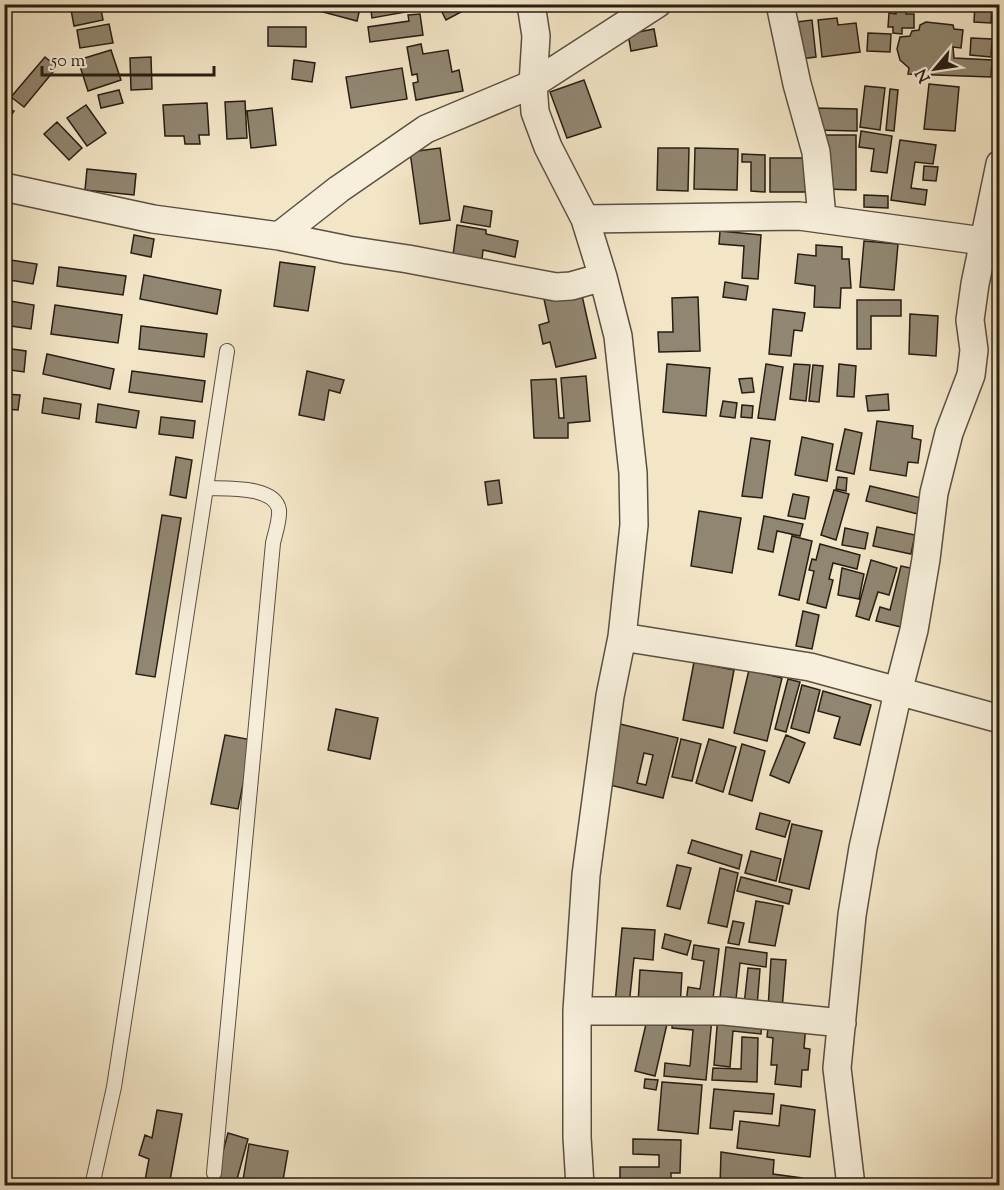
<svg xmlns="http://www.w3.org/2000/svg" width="1004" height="1190" font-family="'Sorts Mill Goudy',serif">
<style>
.building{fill:#918671;stroke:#271e14;stroke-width:1.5;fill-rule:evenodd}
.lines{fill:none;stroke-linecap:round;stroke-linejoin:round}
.lane-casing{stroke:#5a5041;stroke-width:16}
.street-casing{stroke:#5a5041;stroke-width:30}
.lane{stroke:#f7efdb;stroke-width:14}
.street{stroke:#f7efdb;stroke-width:27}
</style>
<rect width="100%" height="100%" fill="#f3e6c7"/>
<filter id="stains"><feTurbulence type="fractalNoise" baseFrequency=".00333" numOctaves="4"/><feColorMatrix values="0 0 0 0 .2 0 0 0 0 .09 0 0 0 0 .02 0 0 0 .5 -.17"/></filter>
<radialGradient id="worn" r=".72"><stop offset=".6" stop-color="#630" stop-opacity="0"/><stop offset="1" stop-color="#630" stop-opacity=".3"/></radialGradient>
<path class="building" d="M70,4H100L103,20L74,26Z
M325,4H361L357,21L323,12Z
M370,4H416L417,10L372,18Z
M438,4H476L446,20Z
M896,4H906V14H914V28H902V34L893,33V27H888L889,13L896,14Z
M923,4H961L960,11Z
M975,4H992L991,23L974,22Z
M420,14L423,35L370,42L368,27L409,21L408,15Z
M837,18L838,25L856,23L860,52L822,57L818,20Z
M812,20L816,57L801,59L797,22Z
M926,22L953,25L954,29L963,30L961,48L953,47L954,58L992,60L991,77L908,74L909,68L900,60L897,49L900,37L910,36L912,31L919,30L920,25Z
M109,24L113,43L80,48L77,30Z
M268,27H306V47L268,46Z
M654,29L657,46L631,51L628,34Z
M868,33L891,34L890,52L867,51Z
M971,38L992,39L991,57L970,55Z
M421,44L423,54L448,50L452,72L459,70L463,91L416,100L413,83L418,82L417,74L412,75L407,47Z
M111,50L121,80L88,91L78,60Z
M45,57L57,67L24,107L11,97Z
M151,57L152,89L131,90L130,58Z
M294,60L315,63L312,82L292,79Z
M402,68L407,99L351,108L346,77Z
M584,80L601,127L567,138L550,92Z
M929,84L959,87L955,131L924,129Z
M865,86L885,88L880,130L860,127Z
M890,89L898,90L894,131L886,130Z
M119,90L123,103L101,108L98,95Z
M245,101L247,138L227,139L225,102Z
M207,103L209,135H199L200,144H185L184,136H165L163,105Z
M86,105L106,133L87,146L67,118Z
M4,107L14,111L4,125Z
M272,108L276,145L251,148L247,111Z
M814,108L857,109V131L813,130Z
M57,122L82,148L69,160L44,134Z
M861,131L892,136L887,173L871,171L874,149L859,147Z
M826,135H856V190L825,189Z
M900,140L936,145L933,164L915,162L911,188L927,190L925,205L891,200Z
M440,148L450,220L420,224L410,152Z
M658,148H689L688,191L657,190Z
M695,148L738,149L737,190L694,189Z
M742,154L765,155V192L751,191V162H742Z
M770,158H811V192H770Z
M924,166L938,167L936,181L923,180Z
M87,169L136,174L134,195L85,190Z
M864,195L888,196V208L864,207Z
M464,206L492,211L490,227L461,222Z
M457,225L486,230V234L518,241L515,257L483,250L482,259L453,255Z
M720,231L761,235L758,279L742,278L744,246L719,244Z
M134,235L154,239L151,257L131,253Z
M864,241L898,244L894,290L860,287Z
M816,245L842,247V259H849L851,288H841L840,308L814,307L815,286L795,283L798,254L816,256Z
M4,259L37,264L33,284L4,279Z
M280,262L315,267L308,311L274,306Z
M59,267L126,276L123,295L57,286Z
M144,275L221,290L217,314L140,299Z
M725,282L748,286L746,300L723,297Z
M581,291L596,358L556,367L550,342L543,344L539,325L549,322L544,299Z
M698,297L700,351L659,352L658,332H673L672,298Z
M4,300L34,305L31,329L4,325Z
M857,300H901V316H871V349H857Z
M55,305L122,315L118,343L51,334Z
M773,309L805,313L802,331L794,330L791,356L769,354Z
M910,314L938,316L936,356L909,354Z
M141,326L207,334L204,357L139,349Z
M4,348L26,351L24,372L4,369Z
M47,354L114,369L110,389L43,374Z
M667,364L710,368L706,416L663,412Z
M766,364L783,367L775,420L758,418Z
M794,364L810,365L806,401L790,399Z
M839,364L856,366L854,397L837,396Z
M813,365L823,366L819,402L809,401Z
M132,371L205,381L202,402L129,392Z
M307,371L344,380L340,393L329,390L324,420L299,415Z
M586,376L590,421L568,423V438H534L531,380L556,379L559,418H564L561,378Z
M752,378L754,392L742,393L739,379Z
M4,394L20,395L18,410L4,409Z
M888,394L889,410L868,411L866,396Z
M44,398L81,404L79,419L42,413Z
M723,401L737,403L735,418L720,416Z
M98,404L139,411L136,428L96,422Z
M742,405L753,406L752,418L741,417Z
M161,417L195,421L193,438L159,434Z
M877,421L913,426L912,438L921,440L918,463L908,462L906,476L870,470Z
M845,429L862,433L854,474L836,470Z
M802,437L833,444L827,481L795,475Z
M751,438L770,441L762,498L742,496Z
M176,457L192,460L186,498L170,495Z
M838,477L847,478L846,491L836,489Z
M499,480L502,503L488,505L485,482Z
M870,486L921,498L918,514L866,501Z
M834,490L849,494L836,540L821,535Z
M793,494L809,497L805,519L788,516Z
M699,511L741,518L732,573L691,566Z
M162,515L181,518L155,677L136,674Z
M764,516L803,524L800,536L777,531L773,552L758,549Z
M877,527L915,535L911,554L873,546Z
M845,528L868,533L865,549L842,545Z
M792,536L812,541L799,600L779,595Z
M1000,539V566L994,565Z
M820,544L860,555L857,569L833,563L829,579L833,580L826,608L807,603L814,571L809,570L812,559L816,560Z
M871,560L897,568L889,595L878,592L869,620L856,616Z
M901,566L915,569L901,627L876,621L880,607L890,610Z
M842,568L864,574L859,599L838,595Z
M803,611L819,615L812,649L796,646Z
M694,662L734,670L723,728L683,720Z
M749,670L782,678L767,741L734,733Z
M788,679L800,682L786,732L775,729Z
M802,685L820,690L809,733L791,728Z
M823,691L871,705L860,745L834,738L840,717L818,711Z
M336,709L378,718L370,759L328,750Z
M620,724L678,738L663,798L606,784ZM644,753L653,755L646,785L637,783Z
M225,735L252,740L238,809L211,804Z
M786,735L805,743L789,783L770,775Z
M681,739L701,744L692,781L672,777Z
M709,739L736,747L723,792L696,783Z
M742,744L765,751L752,801L729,794Z
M760,813L790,821L785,837L756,829Z
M792,824L822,831L809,889L779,882Z
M692,840L742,855L739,869L688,853Z
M751,851L781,859L776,881L745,873Z
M677,865L691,868L680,909L667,906Z
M720,868L738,873L727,927L708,923Z
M741,877L792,890L789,904L737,891Z
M756,901L783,906L775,946L749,942Z
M733,921L744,923L739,945L728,943Z
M622,928L655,930L653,960L634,958L629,1005L615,1004Z
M665,934L691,941L687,955L662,948Z
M694,945L719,949L712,1007L686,1003L688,987L700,989L704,961L692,959Z
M726,947L767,953L766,967L740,963L735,1008L719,1006Z
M771,959L786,960L782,1010L768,1009Z
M748,968L760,969L757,1006L744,1005Z
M640,970L682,973L680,1007L638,1004Z
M673,1014L712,1018L706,1080L664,1076L665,1063L690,1066L693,1030L672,1028Z
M718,1014L762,1019L761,1034L733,1031L730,1067L714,1065Z
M647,1020L667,1024L655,1076L635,1071Z
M769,1021L806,1024L804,1048L810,1049L808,1070H802L801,1087L775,1084L777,1065H771L773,1038L767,1037Z
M742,1037L758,1038L757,1082L712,1080L713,1068L741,1069Z
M645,1079L658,1080L656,1090L644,1088Z
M662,1082L702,1085L698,1134L658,1130Z
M714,1089L774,1094L772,1114L734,1111L732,1130L710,1128Z
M781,1105L815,1110L810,1157L737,1148L740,1121L779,1126Z
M157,1110L182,1114L169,1186H144L149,1159L139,1155L145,1135L152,1138Z
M228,1133L248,1139L236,1183L216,1178Z
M633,1139L681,1140L680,1173H671V1184L620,1183V1167H659V1155L633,1154Z
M249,1144L288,1151L282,1186H242Z
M721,1152L774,1160L773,1174L802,1178V1186H720Z"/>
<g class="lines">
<g class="lane-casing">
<path id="lane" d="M206,488C224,489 275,485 279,510C280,520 275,534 273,543L214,1173
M92,1186L114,1087L227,351"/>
</g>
<g class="street-casing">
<path id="street" d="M531,4L536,36L533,84L535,112L548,147L585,219L603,277L618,336L633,473L634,525L622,637L610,696L586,875L577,1011V1137L580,1186
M780,4L797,84L816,152L822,218
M4,187L153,219L279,236L348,250L408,259L556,287L571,286L603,277
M585,219L799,216L983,241
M279,236L339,189L426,129L533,84L657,4
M622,637L810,667L1000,719
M577,1011H724L842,1023
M851,1186L837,1068L852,915L863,848L898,692L914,630L926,559L934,493L949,433L971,375L974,350L970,320L975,284L1000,164"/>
</g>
<use href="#lane" class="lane"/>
<use href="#street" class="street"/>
</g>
<rect width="1004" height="1190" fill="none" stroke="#f3e6c7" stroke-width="24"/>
<rect x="6" y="6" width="992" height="1178" fill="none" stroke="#271e14" stroke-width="3"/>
<rect x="12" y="12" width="980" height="1166" fill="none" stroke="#271e14" stroke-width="1.5"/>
<g transform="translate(935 69) rotate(241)" stroke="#f7efdb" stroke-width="4.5" paint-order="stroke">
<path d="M0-4.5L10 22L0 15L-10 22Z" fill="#271e14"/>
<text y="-9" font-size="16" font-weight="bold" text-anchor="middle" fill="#271e14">N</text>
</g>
<path d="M42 66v9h172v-9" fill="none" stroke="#271e14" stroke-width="3"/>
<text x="51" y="66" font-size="18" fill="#271e14" stroke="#f7efdb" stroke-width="4.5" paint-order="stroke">50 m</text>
<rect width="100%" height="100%" filter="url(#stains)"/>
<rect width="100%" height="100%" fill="url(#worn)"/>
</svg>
